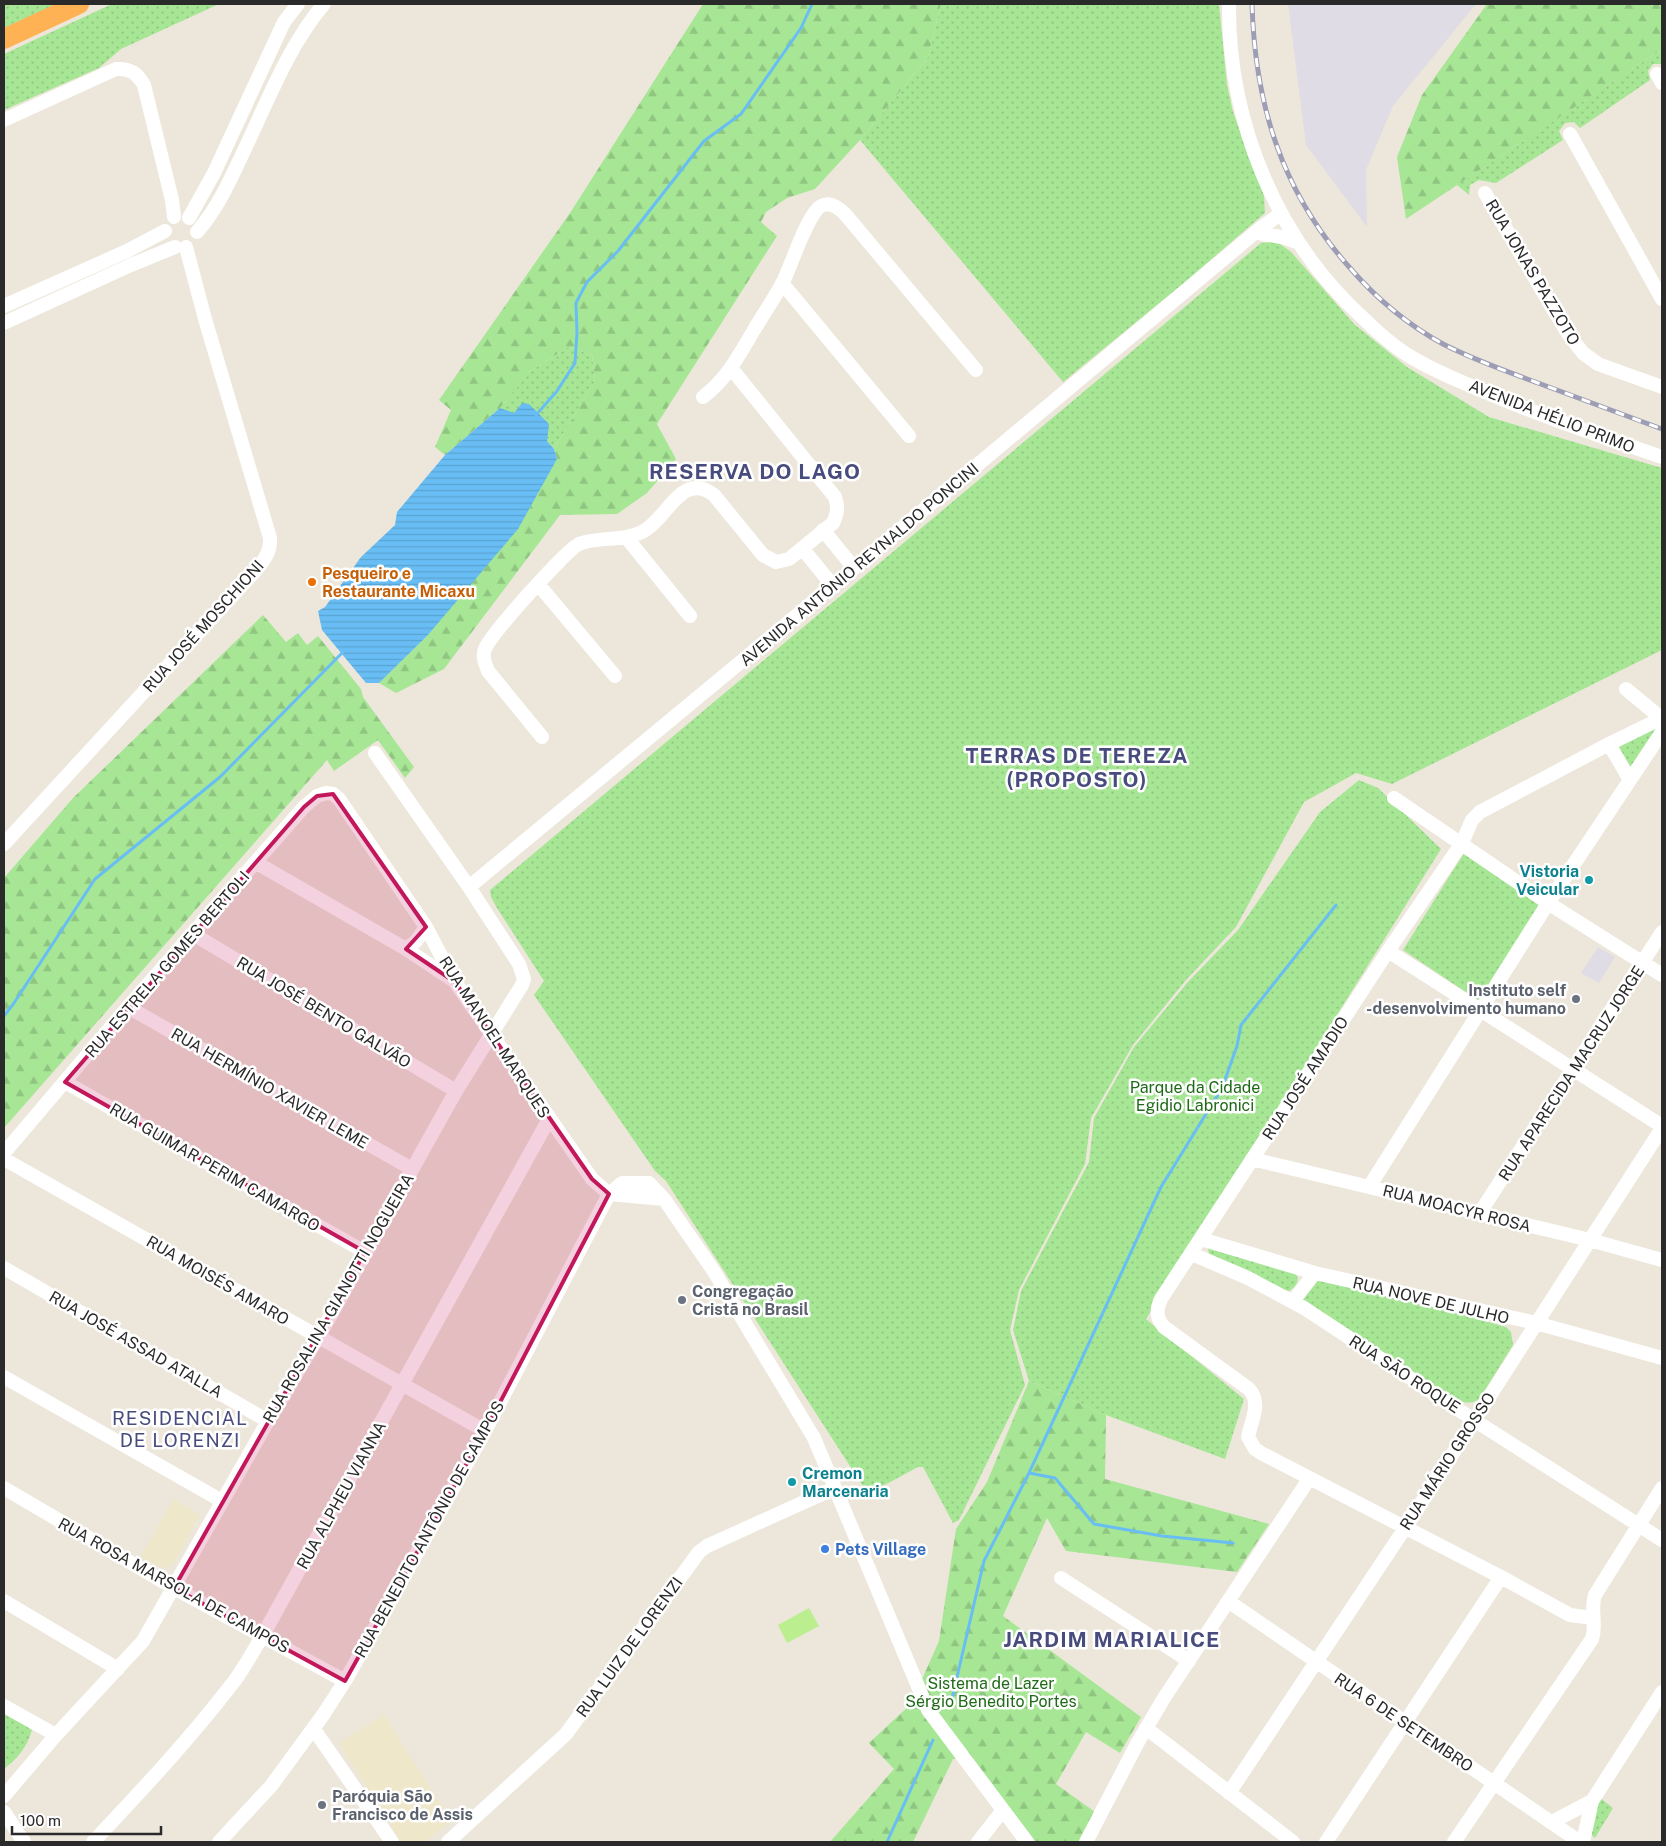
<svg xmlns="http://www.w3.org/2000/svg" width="1666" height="1846" font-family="'Public Sans',sans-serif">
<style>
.industrial{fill:#dfdce5}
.education{fill:#efe7c9}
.grass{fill:url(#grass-dots)}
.forest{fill:url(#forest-firs)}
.pitch{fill:#bbee8f}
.water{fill:url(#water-rules)}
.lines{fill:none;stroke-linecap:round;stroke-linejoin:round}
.stream{stroke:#68bef4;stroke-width:3}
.minor{stroke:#fff;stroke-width:14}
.highway{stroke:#ffb254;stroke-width:20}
.rail-casing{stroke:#9d9eb5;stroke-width:5}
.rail{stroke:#fff;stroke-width:3;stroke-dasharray:9;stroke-linecap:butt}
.marked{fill:#c2185b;fill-opacity:0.2;stroke:#c2185b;stroke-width:4;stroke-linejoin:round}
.food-dot{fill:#e8710a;stroke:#fff;stroke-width:2}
.culture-dot{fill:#0f9aa8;stroke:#fff;stroke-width:2}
.worship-dot{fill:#6b7280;stroke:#fff;stroke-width:2}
.shop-dot{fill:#3f7fe0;stroke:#fff;stroke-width:2}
.labels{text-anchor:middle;stroke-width:5;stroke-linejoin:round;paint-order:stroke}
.street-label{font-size:16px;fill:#2a2a2a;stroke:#fff}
.food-label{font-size:16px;font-weight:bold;fill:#c56008;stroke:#fff;text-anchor:start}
.culture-label{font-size:16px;font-weight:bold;fill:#0d838f;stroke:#fff;text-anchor:end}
.worship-label{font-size:16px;font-weight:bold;fill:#5b616d;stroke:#fff;text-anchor:start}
.park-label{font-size:16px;fill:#1e6a16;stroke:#fff}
.shop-label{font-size:16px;font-weight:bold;fill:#366cbe;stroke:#fff;text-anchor:start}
.quarter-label{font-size:19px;letter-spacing:1px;fill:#484b7d;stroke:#fff}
.district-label{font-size:21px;font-weight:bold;letter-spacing:1px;fill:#484b7d;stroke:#fff}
</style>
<defs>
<pattern id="grass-dots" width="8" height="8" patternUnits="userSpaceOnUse" patternTransform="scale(1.25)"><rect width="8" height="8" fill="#a6e694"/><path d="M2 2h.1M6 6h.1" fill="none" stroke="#8fc580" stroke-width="1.8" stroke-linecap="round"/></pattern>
<pattern id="forest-firs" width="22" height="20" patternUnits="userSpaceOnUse" patternTransform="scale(1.25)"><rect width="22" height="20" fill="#a6e694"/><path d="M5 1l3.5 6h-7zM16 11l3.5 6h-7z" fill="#8fc580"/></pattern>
<pattern id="water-rules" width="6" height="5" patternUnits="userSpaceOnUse" patternTransform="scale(1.25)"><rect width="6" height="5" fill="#68bef4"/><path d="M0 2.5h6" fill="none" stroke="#5aa3d1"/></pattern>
</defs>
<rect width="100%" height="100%" fill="#ede7db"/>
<path class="industrial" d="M1288,4H1476L1393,106L1366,170L1367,227L1306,145Z
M1598,947L1615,957L1599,983L1581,973Z"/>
<path class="education" d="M174,1499L200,1515L175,1561L168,1568L160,1567L141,1556Z
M384,1715L451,1821L425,1842H401L339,1743Z"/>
<path class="grass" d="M4,4H57L4,28Z
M112,4H219L121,49L99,68L4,110V54Z
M941,4H1219L1227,85L1233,112L1264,196L1265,213L1185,282L1063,382L860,140L928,57Z
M1662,49V64H1653L1648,71L1650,80L1580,128L1574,122L1565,123L1559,131L1563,140L1496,183L1479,180L1470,185L1469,195L1457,185Z
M1271,242L1280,244L1291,252L1354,324L1407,367L1489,417L1662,468V650L1392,784L1356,773L1304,802L1236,927L1186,980L1133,1045L1091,1118L1085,1164L1019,1290L1010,1330L1025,1385L959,1520L953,1523L923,1467H918L868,1494L666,1181L655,1171L534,995L544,981L497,908L491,897L490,890L1261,243Z
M568,347L592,355L595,381L554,449C540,432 520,416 500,408L529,372Z
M1662,723L1630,773L1615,746Z
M1359,780L1378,788L1441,849L1146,1319L1244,1399L1225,1459L1106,1415L1029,1381L1013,1330L1021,1291L1089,1162L1094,1118L1134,1047L1187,983L1238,930L1320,812Z
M1464,853L1540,905L1479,1001L1403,950Z
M1210,1245L1294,1272C1301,1279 1297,1286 1289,1291L1281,1289L1209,1254L1208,1249Z
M1318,1278L1375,1290L1506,1327L1511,1332L1513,1345L1480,1398C1474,1404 1466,1403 1458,1401L1300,1298Z
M4,1712L32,1730C27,1747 18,1758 4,1769Z
M1600,1798L1613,1808L1595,1838L1588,1832Z"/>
<path class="forest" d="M703,4H941L928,57L860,140L815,189L787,198L766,212L761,222L777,236L657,424L676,459L647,493L617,514L560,515L444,669L396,693L379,683L427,636L557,459L554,449L595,381L592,355L568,347L529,372L500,408L445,455L435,447L451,410L439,400L570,213Z
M1487,4H1662V49L1406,219L1397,157L1422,95Z
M263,615L286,642L298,633L307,645L318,636L361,689L363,697L414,767L405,778L378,740L334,771L327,760L4,1128V878L73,798Z
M1029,1381L1106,1415L1105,1479L1269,1524L1237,1572L1066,1551L1047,1518L1003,1616L1141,1717L1120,1753L1086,1732L1056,1784L1095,1812L1079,1842H1036L972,1758L953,1759L913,1842H830L894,1769L869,1743L911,1704L939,1641L956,1529L987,1482Z"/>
<path class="pitch" d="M809,1608L819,1626L787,1643L778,1625Z"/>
<path class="water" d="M522,403L529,404L549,424L547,441L554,449L557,459L518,529L427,636L379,683H366L322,630L318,611L325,607L361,557L395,525L397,512L445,455L500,408L514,413Z"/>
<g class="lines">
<path class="stream" d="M536,415L557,391L575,363L577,333L576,303L587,282L618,251L704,141L741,114L801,28L812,4
M4,1016L14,1003L95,879L220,777L343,652
M1029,1473L1055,1478L1094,1524L1162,1536L1233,1543
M950,1707L984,1561L1029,1473L1161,1187L1222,1088L1237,1046L1241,1025L1336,905
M887,1842L933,1740"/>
<path class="minor" d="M1229,4C1228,121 1276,239 1363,318C1376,331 1391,344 1406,354C1430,369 1456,380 1481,390C1540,416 1601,436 1662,457
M1657,74L1662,83
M4,120L116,69C130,68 137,73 144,85L172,200L174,217
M1570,134L1662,299
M1485,193L1553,309L1569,335L1583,353L1598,364L1662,387
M189,218L214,173L284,22L298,4
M197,232C216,210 228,185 240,159C265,108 287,47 324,4
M1262,234L1282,237L1299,243
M782,283L909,436
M4,306L127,251L165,231
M4,323L131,265L175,247
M703,397C727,379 739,355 754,330C763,315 773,300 782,284C791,267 807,214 821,206C830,201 839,208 845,214L976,370
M823,530L854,568
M626,537L690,616
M802,548L833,586
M538,584L615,676
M1626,689L1661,718
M542,737L488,671C485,663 482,657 485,649C490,635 566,550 579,544C598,536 622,542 642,532C668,519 681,470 714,495L763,555L776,562L789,559L833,523C838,513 838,506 835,497L731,368
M1609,744L1630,780
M1394,798L1548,903L1662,975
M4,844L256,570C264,560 271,552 270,538L205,319L186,247
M255,862L406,949L454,981
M469,887L854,568L1257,231L1280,214
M193,934L456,1091
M406,949L416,941L426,927
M1388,951L1662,1126
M128,1007L412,1169
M65,1082L365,1252
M4,1153L128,1007L304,807L317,796L326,793L333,794L339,799L426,927L455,982L592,1179L609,1194
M4,1159L485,1431
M1252,1159L1590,1240L1662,1260
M1369,1187L1548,903L1662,732
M664,1199L713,1270L814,1438L928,1710L1027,1842
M1479,1214L1662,932
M1201,1239L1315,1273L1536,1323L1662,1358
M1192,1254L1248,1278L1304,1308L1474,1420L1662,1540
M4,1268L268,1421
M1293,1301L1315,1273
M4,1377L222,1501
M4,1488L174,1588L345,1681
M1061,1578L1189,1661
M4,1601L118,1669
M1228,1601L1580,1842
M1593,1618L1570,1615L1501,1577L1261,1453L1255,1449L1248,1437C1251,1421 1262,1403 1249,1389L1164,1327C1156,1318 1156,1310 1161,1299L1388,951L1462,843L1472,820L1480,812L1609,744L1662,718
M4,1706L56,1735
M313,1728L392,1842
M1146,1728L1293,1842
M1229,1793L1405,1528L1662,1128
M4,1796L56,1735L143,1641L268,1421L318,1338L456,1091L522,985L524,979L519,964L469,887L375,753
M4,1812L24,1842
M1552,1822L1592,1801
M93,1842C141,1791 189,1740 232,1684C244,1669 253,1651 263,1635L549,1119
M219,1842L271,1786L323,1715L345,1681L485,1431L609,1194L622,1183H649L664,1199L609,1194
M448,1842L566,1734L699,1552L707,1546L835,1488
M978,1842L1003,1810
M1086,1842L1138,1742L1164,1698L1309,1479
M1326,1842L1501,1577
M1454,1842L1592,1639C1597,1624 1590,1610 1595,1595L1662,1488
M1583,1842L1592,1801L1662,1692"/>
<path class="highway" d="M4,39L79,4"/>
<g class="rail-casing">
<path id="rail" d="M1252,4C1255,105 1282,192 1350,268C1376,298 1408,325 1443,344C1474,360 1506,371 1538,383C1579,398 1621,414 1662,429"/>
</g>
<use href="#rail" class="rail"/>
</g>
<path class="marked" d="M333,794L426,927L406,949L455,982L592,1179L609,1194L485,1431L345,1681L174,1588L365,1252L65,1082L304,807L317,796Z"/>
<circle class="food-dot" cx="312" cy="582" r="5"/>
<g class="culture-dot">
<circle cx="1589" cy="880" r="5"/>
<circle cx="792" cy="1482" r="5"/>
</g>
<g class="worship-dot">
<circle cx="1576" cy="999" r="5"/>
<circle cx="682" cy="1300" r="5"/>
<circle cx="322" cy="1805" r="5"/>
</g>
<circle class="shop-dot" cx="825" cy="1549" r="5"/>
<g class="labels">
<g class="street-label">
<text transform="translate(1533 272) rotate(59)" y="6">RUA JONAS PAZZOTO</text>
<text transform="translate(1552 416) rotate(21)" y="6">AVENIDA HÉLIO PRIMO</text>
<text transform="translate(859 564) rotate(-40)" y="6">AVENIDA ANTÔNIO REYNALDO PONCINI</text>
<text transform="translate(203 626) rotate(-48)" y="6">RUA JOSÉ MOSCHIONI</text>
<text transform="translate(167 964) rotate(-49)" y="6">RUA ESTRELA GOMES BERTOLI</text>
<text transform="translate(324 1012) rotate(31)" y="6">RUA JOSÉ BENTO GALVÃO</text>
<text transform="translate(495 1037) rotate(57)" y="6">RUA MANOEL MARQUES</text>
<text transform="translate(1571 1073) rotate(-57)" y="6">RUA APARECIDA MACRUZ JORGE</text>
<text transform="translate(1305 1078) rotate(-57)" y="6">RUA JOSÉ AMADIO</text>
<text transform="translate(270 1088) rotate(30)" y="6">RUA HERMÍNIO XAVIER LEME</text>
<text transform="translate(215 1167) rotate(30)" y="6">RUA GUIMAR PERIM CAMARGO</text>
<text transform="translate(1457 1208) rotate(14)" y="6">RUA MOACYR ROSA</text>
<text transform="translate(218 1280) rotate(30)" y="6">RUA MOISÉS AMARO</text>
<text transform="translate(338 1298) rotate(-60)" y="6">RUA ROSALINA GIANOTTI NOGUEIRA</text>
<text transform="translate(1431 1300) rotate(13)" y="6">RUA NOVE DE JULHO</text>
<text transform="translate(136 1344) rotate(30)" y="6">RUA JOSÉ ASSAD ATALLA</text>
<text transform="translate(1405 1374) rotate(33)" y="6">RUA SÃO ROQUE</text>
<text transform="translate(1447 1461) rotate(-57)" y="6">RUA MÁRIO GROSSO</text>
<text transform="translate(341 1495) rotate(-61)" y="6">RUA ALPHEU VIANNA</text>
<text transform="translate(429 1529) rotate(-61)" y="6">RUA BENEDITO ANTÔNIO DE CAMPOS</text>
<text transform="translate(174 1585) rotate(29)" y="6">RUA ROSA MARSOLA DE CAMPOS</text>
<text transform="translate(629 1647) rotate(-54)" y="6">RUA LUIZ DE LORENZI</text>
<text transform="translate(1404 1722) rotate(34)" y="6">RUA 6 DE SETEMBRO</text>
</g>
<g class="food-label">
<text x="322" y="579">Pesqueiro e<tspan x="322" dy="18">Restaurante Micaxu</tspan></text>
</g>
<g class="culture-label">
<text x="1579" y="877">Vistoria<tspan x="1579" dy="18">Veicular</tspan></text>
<text x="802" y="1479" text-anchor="start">Cremon<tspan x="802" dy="18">Marcenaria</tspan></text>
</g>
<g class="worship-label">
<text x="1566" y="996" text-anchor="end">Instituto self<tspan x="1566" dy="18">-desenvolvimento humano</tspan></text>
<text x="692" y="1297">Congregação<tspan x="692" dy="18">Cristã no Brasil</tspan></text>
<text x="332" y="1802">Paróquia São<tspan x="332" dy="18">Francisco de Assis</tspan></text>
</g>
<g class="park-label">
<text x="1195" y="1093">Parque da Cidade<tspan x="1195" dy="18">Egidio Labronici</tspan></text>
<text x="991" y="1689">Sistema de Lazer<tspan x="991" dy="18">Sérgio Benedito Portes</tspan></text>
</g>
<g class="shop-label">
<text x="835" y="1555">Pets Village</text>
</g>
<g class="quarter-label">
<text x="180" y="1425">RESIDENCIAL<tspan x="180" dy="22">DE LORENZI</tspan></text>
</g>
<g class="district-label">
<text x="755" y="479">RESERVA DO LAGO</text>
<text x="1077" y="763">TERRAS DE TEREZA<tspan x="1077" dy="24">(PROPOSTO)</tspan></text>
<text x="1112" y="1647">JARDIM MARIALICE</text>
</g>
</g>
<rect width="1666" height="1846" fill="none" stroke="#2a2a2a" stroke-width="10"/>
<path d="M12 1826v8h149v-8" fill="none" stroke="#2a2a2a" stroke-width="2.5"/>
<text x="20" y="1826" font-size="15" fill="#2a2a2a" stroke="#ffffff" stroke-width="4" paint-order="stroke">100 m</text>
</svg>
